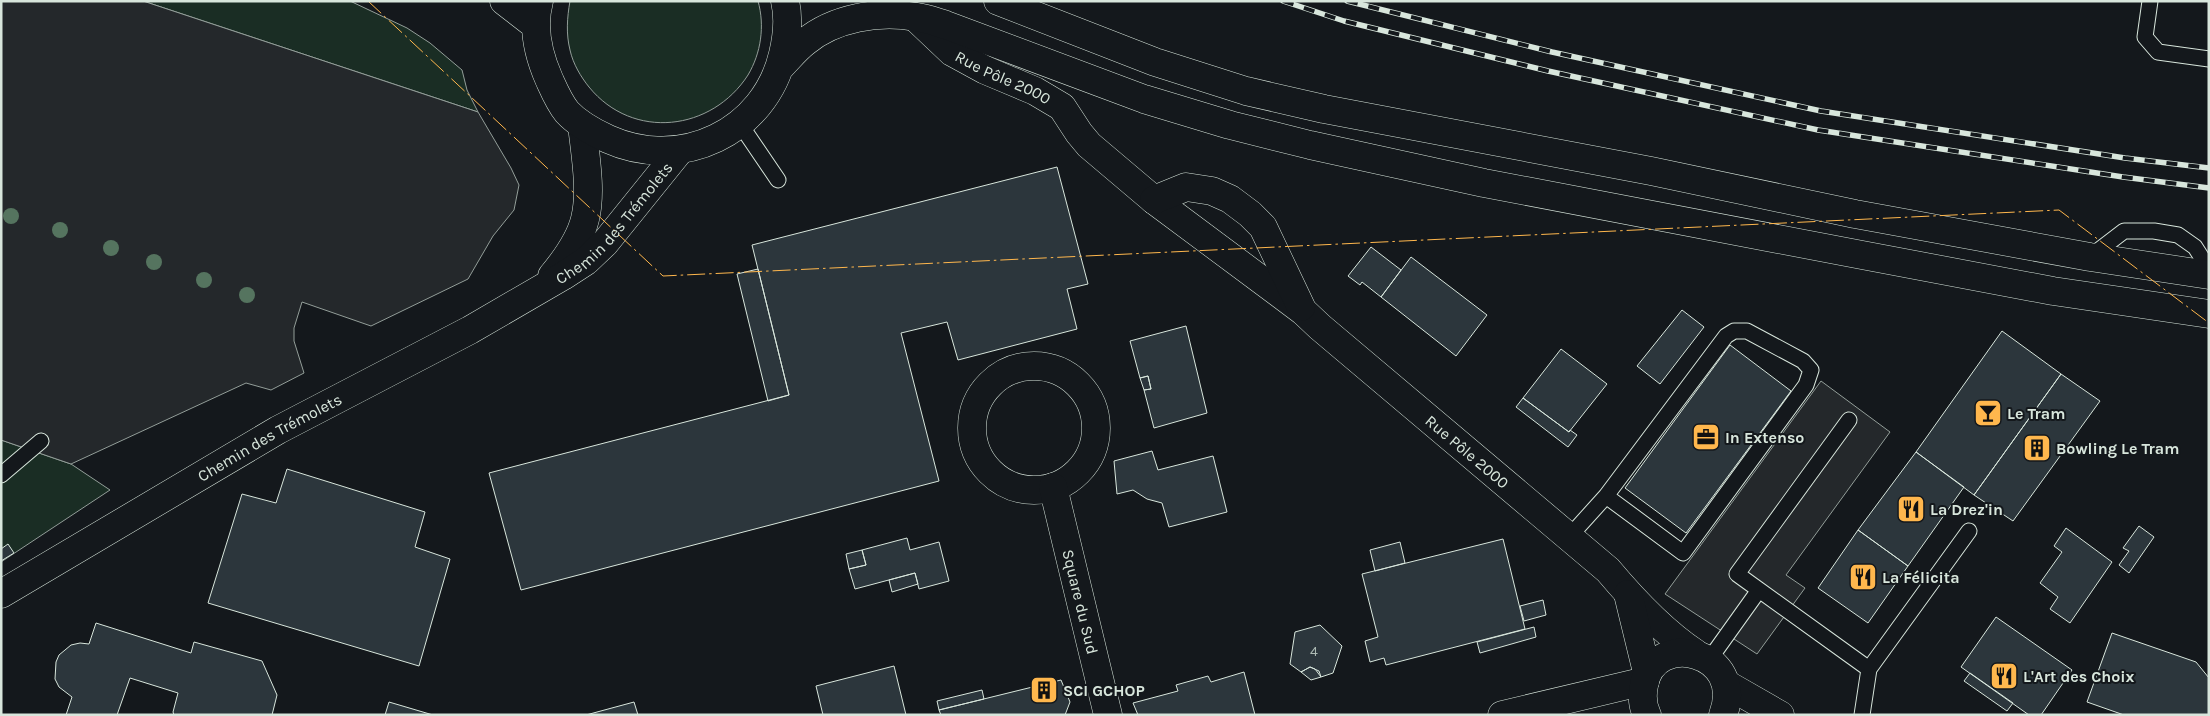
<svg xmlns="http://www.w3.org/2000/svg" width="2210" height="716" font-family="Karla,sans-serif">
<style>
.green{fill:#1a2d24;stroke:#939e99}
.parking{fill:#24282b;stroke:#939e99}
.building{fill:#2c363c;stroke:#d8e6dc}
.lines{fill:none;stroke-linecap:round;stroke-linejoin:round}
.service-casing{stroke:#d8e6dc;stroke-width:17}
.minor-casing{stroke:#d8e6dc;stroke-width:29}
.primary-casing{stroke:#d8e6dc;stroke-width:29}
.service{stroke:#14181c;stroke-width:15}
.minor{stroke:#14181c;stroke-width:28}
.primary{stroke:#14181c;stroke-width:28}
.rail-casing{stroke:#d8e6dc;stroke-width:5.5}
.rail{stroke:#14181c;stroke-width:4;stroke-dasharray:11;stroke-linecap:butt}
.power{stroke:#ffb74d;stroke-width:1;stroke-dasharray:18 4 2.5 4;stroke-linecap:butt}
.tree{fill:#55745f}
.labels{text-anchor:middle;stroke-width:4;stroke-linejoin:round;paint-order:stroke}
.number-label{font-size:14px;fill:#adbab4}
.street-label{font-size:16px;fill:#d8e6dc;stroke:#14181c}
.poi-label{font-size:16px;font-weight:bold;fill:#d8e6dc;stroke:#14181c;text-anchor:start}
</style>
<rect width="100%" height="100%" fill="#14181c"/>
<path class="green" d="M143,1H350L407,28L430,43L462,70L467,90L478,112Z
M570,1H758C765,26 761,53 748,75C712,131 633,141 589,87C581,77 573,64 570,50C566,34 567,18 570,1Z
M1,440L71,464L110,490L1,562Z"/>
<path class="parking" d="M1,1H143L478,112L511,168L519,185L514,210L493,236L468,279L371,326L302,302L294,328V341L304,373L271,390L246,383L71,464L1,440Z
M1821,381L1890,432L1786,575L1805,588L1757,654L1665,594Z"/>
<path class="building" d="M1057,167L1088,284L1067,289L1077,329L958,360L947,322L901,333L939,481L521,590L489,473L789,395L752,245Z
M1371,247L1401,270L1381,297L1362,282L1360,285L1348,276Z
M1411,257L1487,315L1456,356L1381,297Z
M758,269L789,395L768,401L737,274Z
M1682,310L1704,327L1660,384L1637,366Z
M1186,326L1207,413L1154,428L1144,390L1151,389L1148,376L1140,378L1130,341Z
M2002,331L2061,374L1974,495L1916,452Z
M1730,345L1791,391L1686,533L1625,488Z
M1561,349L1607,384L1569,432L1523,398Z
M2061,374L2100,401L2013,521L1974,495Z
M1148,376L1151,389L1144,390L1140,378Z
M1523,398L1569,432L1570,430L1577,435L1568,447L1516,407Z
M1152,451L1158,470L1213,456L1227,512L1169,527L1162,503L1147,499L1133,490L1117,494L1114,461Z
M1916,452L1964,487L1908,566L1858,530Z
M287,469L425,512L415,547L450,559L419,666L208,603L242,494L276,503Z
M2139,526L2154,537L2129,573L2119,565L2129,551L2123,548Z
M2066,528L2112,562L2070,623L2050,609L2058,597L2040,583L2062,552L2054,546Z
M1858,530L1908,566L1868,623L1818,588Z
M907,538L910,550L939,542L949,581L919,589L915,573L855,589L849,569L866,565L862,550Z
M1503,539L1525,629L1386,665L1384,658L1370,662L1365,641L1378,637L1362,574Z
M1400,542L1405,563L1375,571L1370,550Z
M8,544L14,553L1,561V549Z
M862,550L866,565L849,569L846,554Z
M915,573L918,584L892,592L889,580Z
M1543,600L1546,615L1524,621L1520,606Z
M1996,617L2072,670L2041,715H2029L1961,667Z
M96,623L191,653L194,642L262,661L277,695L272,715H174L173,712L178,693L130,678L117,715H66L72,697L59,687L55,679L56,662L59,655L71,645L80,643L89,644Z
M1320,625L1342,646L1333,673L1321,677L1315,669L1310,667L1301,672L1290,664L1295,632Z
M1534,627L1536,637L1480,653L1477,642Z
M2112,633L2196,662L2209,678V715H2124L2087,702Z
M894,666L906,715H823L816,686Z
M1310,667L1319,671L1321,677L1311,680L1301,672Z
M1244,672L1255,715H1138L1133,703L1178,691L1176,685L1208,676L1211,682Z
M1970,673L2013,703L2007,711L1964,681Z
M1061,680L1070,702L1065,715H941L939,710Z
M982,690L984,699L939,710L937,701Z
M389,702L433,715H385Z
M634,702L638,715H586Z"/>
<g class="lines">
<g class="service-casing">
<path id="service" d="M2150,1L2145,37L2158,52L2209,59
M740,124L778,180
M2090,257L2124,231H2154L2178,235L2195,247L2209,269
M1849,420L1737,574L1869,669L1969,531
M1,475L41,441
M1569,537L1606,496L1726,336L1734,331H1747L1803,361L1811,370L1806,385L1683,553L1606,496
M1709,660L1759,590
M1862,715L1869,669"/>
</g>
<g class="minor-casing">
<g id="minor">
<path id="s1" d="M915,17L952,52L985,70L1035,91L1062,107L1079,133L1089,145L1154,200L1303,311L1320,327L1608,570C1634,601 1662,631 1695,653"/>
<path d="M1154,200L1186,187L1212,191L1230,199L1250,214L1263,227L1301,307"/>
<path d="M552,276C566,259 580,240 585,219C592,191 585,153 582,125"/>
<circle cx="1034" cy="428" r="62"/>
<path id="s2" d="M1053,487L1108,715"/>
<path id="s3" d="M1,594L278,430L470,330L563,276L586,261L605,243L680,150"/>
<path d="M1628,594L1647,672"/>
<path d="M1726,684L1780,715"/>
<path d="M1502,715L1645,681"/>
<path d="M1647,715C1642,705 1642,695 1644,685C1654,629 1747,651 1723,715"/>
</g>
</g>
<g class="primary-casing">
<path id="primary" d="M504,1L535,25
M539,1C532,27 538,54 549,79C554,90 559,102 567,112C578,124 593,132 608,139C681,172 765,132 783,54C787,37 789,18 785,1
M998,1L1155,62L1246,91L1324,109L1651,171L1855,214L2090,257L2209,275
M780,67C788,59 796,49 805,42C834,18 879,10 916,17C926,18 936,22 946,25L1144,99L1230,125L1310,145L1484,183L1862,255L2053,291L2209,314"/>
</g>
<use href="#service" class="service"/>
<use href="#minor" class="minor"/>
<use href="#primary" class="primary"/>
<g class="rail-casing">
<path id="rail" d="M1283,1L1344,21L1548,71L1818,130L2123,177L2209,188
M1347,1L1552,52L1821,111L2125,158L2209,168"/>
</g>
<use href="#rail" class="rail"/>
<path class="power" d="M368,1L663,276L2059,210L2209,323"/>
</g>
<g class="tree">
<circle cx="11" cy="216" r="8"/>
<circle cx="60" cy="230" r="8"/>
<circle cx="111" cy="248" r="8"/>
<circle cx="154" cy="262" r="8"/>
<circle cx="204" cy="280" r="8"/>
<circle cx="247" cy="295" r="8"/>
</g>
<defs>
<g id="bar-square" transform="scale(1.4375)"><rect x="-9" y="-9" width="18" height="18" rx="4" fill="#ffb74d" stroke="#14181c"/><path d="M-6-5H6L.8 .8V4.5H3.5V6h-7V4.5H-.8V.8Z" fill="#111"/></g>
<g id="office-square" transform="scale(1.4375)"><rect x="-9" y="-9" width="18" height="18" rx="4" fill="#ffb74d" stroke="#14181c"/><path d="M-6-3h4V-5.5h4V-3h4V5H-6ZM-1-4.5V-3h2v-1.5ZM-6 0V1H6V0Z" fill="#111"/></g>
<g id="building-square" transform="scale(1.4375)"><rect x="-9" y="-9" width="18" height="18" rx="4" fill="#ffb74d" stroke="#14181c"/><path d="M-4-6H4V6H1V3H-1V6H-4ZM-2.5-4.3h1.7v1.8h-1.7ZM.8-4.3h1.7v1.8H.8ZM-2.5-1h1.7V.8h-1.7ZM.8-1h1.7V.8H.8Z" fill="#111"/></g>
<g id="restaurant-square" transform="scale(1.4375)"><rect x="-9" y="-9" width="18" height="18" rx="4" fill="#ffb74d" stroke="#14181c"/><path d="M-5-6h1v4h1v-4h1v4h1v-4h1v5L-1.5 .5V6h-2V.5L-5-1ZM5-6V6H3V1.5H1.5Q1.5-4 5-6Z" fill="#111"/></g>
</defs>
<g fill-rule="evenodd">
<use href="#bar-square" x="1988" y="413"/>
<use href="#office-square" x="1706" y="437"/>
<use href="#building-square" x="2037" y="448"/>
<use href="#restaurant-square" x="1911" y="509"/>
<use href="#restaurant-square" x="1863" y="577"/>
<use href="#restaurant-square" x="2004" y="676"/>
<use href="#building-square" x="1044" y="690"/>
</g>
<g class="labels">
<g class="number-label">
<text x="1314" y="656">4</text>
</g>
<g class="street-label">
<text dy="6" stroke="none"><textPath href="#s1" startOffset="108">Rue Pôle 2000</textPath></text>
<text dy="6" stroke="none"><textPath href="#s3" startOffset="720">Chemin des Trémolets</textPath></text>
<text dy="6" stroke="none"><textPath href="#s3" startOffset="311">Chemin des Trémolets</textPath></text>
<text dy="6" stroke="none"><textPath href="#s1" startOffset="708">Rue Pôle 2000</textPath></text>
<text dy="6" stroke="none"><textPath href="#s2" startOffset="118">Square du Sud</textPath></text>
</g>
<g class="poi-label">
<text x="2007" y="419">Le Tram</text>
<text x="1725" y="443">In Extenso</text>
<text x="2056" y="454">Bowling Le Tram</text>
<text x="1930" y="515">La Drez'in</text>
<text x="1882" y="583">La Félicita</text>
<text x="2023" y="682">L'Art des Choix</text>
<text x="1063" y="696">SCI GCHOP</text>
</g>
</g>
<rect width="2210" height="716" fill="none" stroke="#d8e6dc" stroke-width="5"/>
</svg>
